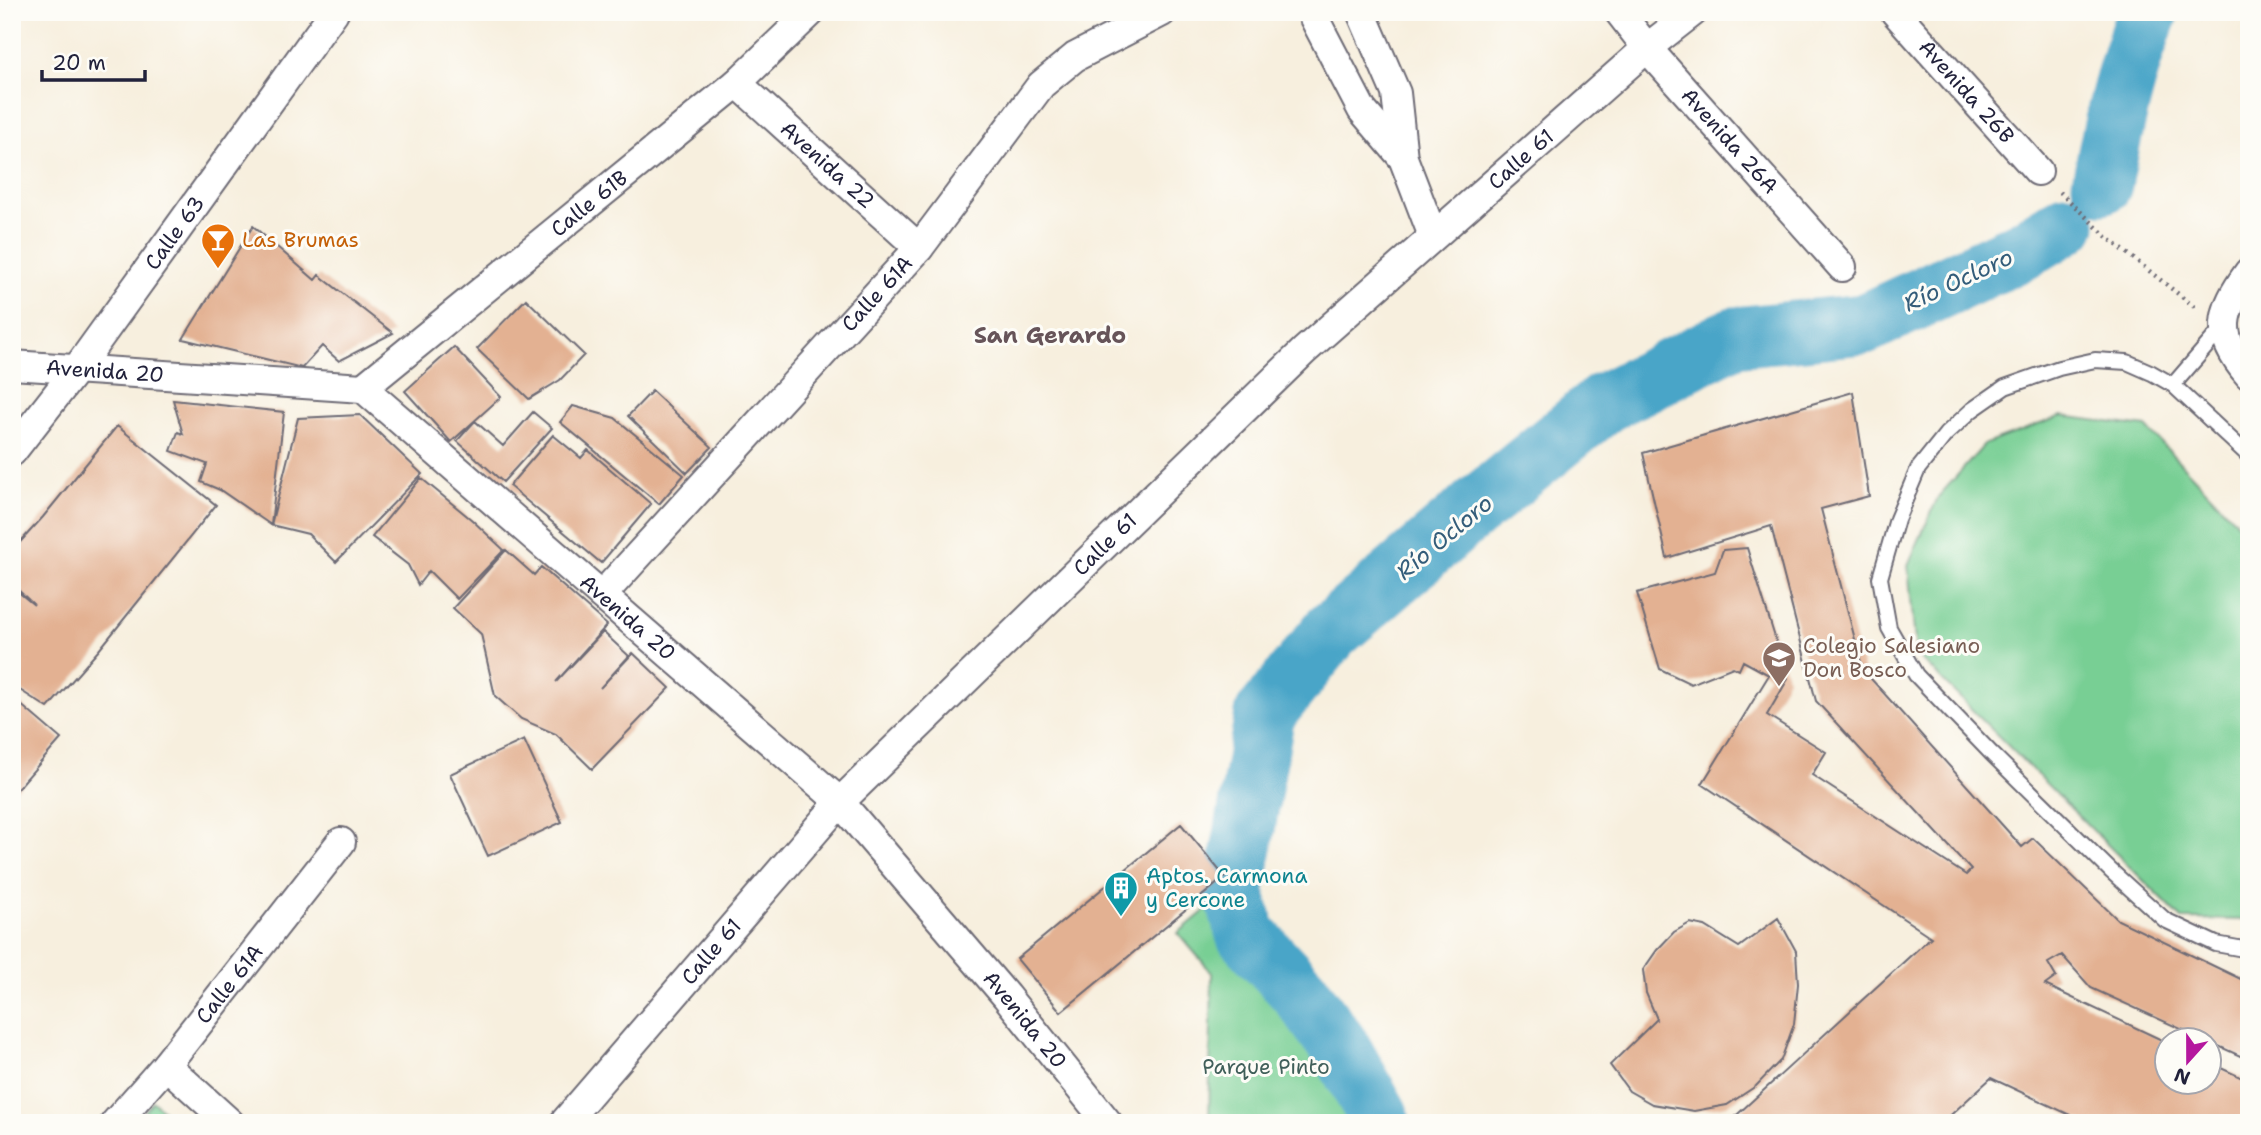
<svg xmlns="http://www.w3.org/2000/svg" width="2261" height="1135" font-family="'Shantell Sans',sans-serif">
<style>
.green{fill:#78cf94;stroke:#4d7868;stroke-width:2}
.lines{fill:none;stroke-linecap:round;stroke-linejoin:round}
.river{stroke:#4aa5c8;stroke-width:61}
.building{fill:#e3b192}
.service-casing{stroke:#6d6a74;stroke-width:18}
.minor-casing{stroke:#6d6a74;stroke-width:32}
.path{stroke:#6d6a74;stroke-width:4.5;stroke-dasharray:2 5;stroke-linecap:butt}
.service{stroke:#fff;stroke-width:14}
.minor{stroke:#fff;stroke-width:28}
.labels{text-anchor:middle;stroke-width:6;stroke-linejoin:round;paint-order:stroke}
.street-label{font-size:21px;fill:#22223b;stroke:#fdfcf7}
.food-label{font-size:21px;fill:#c56008;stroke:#fdfcf7;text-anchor:start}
.education-label{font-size:21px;fill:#785e54;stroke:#fdfcf7;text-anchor:start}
.culture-label{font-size:21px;fill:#0d838f;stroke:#fdfcf7;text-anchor:start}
.park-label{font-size:21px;fill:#405f5a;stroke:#fdfcf7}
.water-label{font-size:23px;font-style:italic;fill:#345d7a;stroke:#fdfcf7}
.neighbourhood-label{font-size:23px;font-weight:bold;fill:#665459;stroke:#fdfcf7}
</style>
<rect width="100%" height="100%" fill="#fdfcf7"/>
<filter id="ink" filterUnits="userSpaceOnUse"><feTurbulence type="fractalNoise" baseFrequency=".0143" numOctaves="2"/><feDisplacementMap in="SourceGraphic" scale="14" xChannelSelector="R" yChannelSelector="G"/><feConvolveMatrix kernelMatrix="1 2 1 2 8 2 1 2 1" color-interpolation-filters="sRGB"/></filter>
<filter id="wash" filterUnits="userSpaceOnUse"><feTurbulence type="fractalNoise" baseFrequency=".00686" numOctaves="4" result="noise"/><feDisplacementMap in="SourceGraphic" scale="28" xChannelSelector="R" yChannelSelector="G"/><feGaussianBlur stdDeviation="1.57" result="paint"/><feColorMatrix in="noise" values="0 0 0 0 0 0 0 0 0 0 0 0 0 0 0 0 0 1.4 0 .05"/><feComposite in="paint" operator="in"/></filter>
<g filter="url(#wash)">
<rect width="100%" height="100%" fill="#f7efde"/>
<path class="green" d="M2062,416L2146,427L2249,535V920L2182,919L1916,654L1908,565L1938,497L1985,444Z
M1220,898L1232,941L1269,980L1319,1044L1358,1115L1360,1123H1209L1212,973L1178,933Z
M153,1101L177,1123H135Z"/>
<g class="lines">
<path class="river" d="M2102,184C2113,125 2126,68 2148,12
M1380,1123L1378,1115L1341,1049L1300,992L1246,934L1234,892L1265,714L1331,632L1474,509L1604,403L1734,337L1864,324L2023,250L2066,224"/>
</g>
<g id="blocks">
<path class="building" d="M253,226L315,280L319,275L393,333L339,361L322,346L302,368L183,339Z
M526,299L584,355L560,380L529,399L477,349Z
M454,347L501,397L451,442L405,391Z
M652,391L712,447L687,473L628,416Z
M1853,392L1869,496L1821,509L1863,670L2022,847L2033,838L2118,920L2249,983V1060L2091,988L2062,955L2048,963L2056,977L2045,985L2166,1042V1082H2208V1062L2249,1081V1123H2087L1991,1078L1942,1123H1728L1931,937L1702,784L1769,675L1743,661L1739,670L1733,667L1691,684L1660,669L1637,593L1715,572L1723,550L1747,548L1788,679L1767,715L1826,752L1812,775L1966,875L1971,870L1816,701L1771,526L1667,558L1643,453Z
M173,400L284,412L271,525L220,490L201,482L207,464L171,451L178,432L183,434Z
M573,406L615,418L684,475L659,504L560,422Z
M533,412L552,428L503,482L457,441L475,421L503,446Z
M360,415L422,474L336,562L308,534L271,525L298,418Z
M117,426L216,505L99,650L48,708L12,685V587L34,605L12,584V551L43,517Z
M553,435L581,458L588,450L651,504L601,563L509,486Z
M421,478L472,520L504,550L457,599L429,571L418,585L408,565L372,537Z
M506,550L534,575L541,567L607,625L556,682L603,632L629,656L600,688L633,653L670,688L592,769L556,734L521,719L495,696L481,634L453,608Z
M12,697L61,739L12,795Z
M524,740L562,822L488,856L450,774Z
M1181,824L1225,877L1061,1012L1017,959Z
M1778,918L1796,951L1798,984L1794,1024L1781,1060L1756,1086L1727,1105L1694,1111L1652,1104L1629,1091L1610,1065L1657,1019L1646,993L1643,970L1657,950L1674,932L1690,923L1705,926L1739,947Z"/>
</g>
</g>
<g filter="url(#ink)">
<use href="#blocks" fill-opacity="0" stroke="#6d6a74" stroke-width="2"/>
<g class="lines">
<g class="service-casing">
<path id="service" d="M2173,385L2224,326
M2249,456L2173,385L2152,373L2127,362L2095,360L2059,368L2005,387L1972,410L1946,434L1918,469L1897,519L1880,578L1889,628L1916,675L1991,753L2111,871L2165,920L2216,944L2249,950"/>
</g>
<g class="minor-casing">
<g id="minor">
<path d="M1311,12L1362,110L1403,158"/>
<path d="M1361,12L1396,93L1403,158L1433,236"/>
<path id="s1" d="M1619,12L1647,48L1842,267"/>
<path id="s2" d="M1895,12L2038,171"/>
<path id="s3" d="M737,83L919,248"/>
<path d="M2249,272C2220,312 2214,335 2249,375"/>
<path id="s4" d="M12,365L363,388L840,802L1006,996L1108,1123"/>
<path id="s5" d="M363,388L737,83L811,12"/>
<path id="s6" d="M12,452L76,370L334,12"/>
<path id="s7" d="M602,595L919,248L1041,85L1075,57L1162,12"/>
<path d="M166,1065L230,1123"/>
<path id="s8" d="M115,1123L166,1065L341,842"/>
<path id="s9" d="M564,1123L840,802L1304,351L1647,48L1693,12"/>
</g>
</g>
<path class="path" d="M2060,192L2108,238L2197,309"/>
<use href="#service" class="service"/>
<use href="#minor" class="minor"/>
</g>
</g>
<defs>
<g id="bar-pin" transform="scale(1.75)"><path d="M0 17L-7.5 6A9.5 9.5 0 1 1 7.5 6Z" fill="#e8710a" stroke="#fdfcf7"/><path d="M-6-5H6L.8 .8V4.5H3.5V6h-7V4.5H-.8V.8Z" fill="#fff"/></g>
<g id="university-pin" transform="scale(1.75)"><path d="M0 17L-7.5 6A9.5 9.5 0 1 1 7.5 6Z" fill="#8d6e63" stroke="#fdfcf7"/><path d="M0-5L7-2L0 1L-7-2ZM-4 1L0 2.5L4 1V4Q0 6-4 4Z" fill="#fff"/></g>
<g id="building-pin" transform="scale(1.75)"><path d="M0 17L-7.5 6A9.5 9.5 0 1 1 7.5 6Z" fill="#0f9aa8" stroke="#fdfcf7"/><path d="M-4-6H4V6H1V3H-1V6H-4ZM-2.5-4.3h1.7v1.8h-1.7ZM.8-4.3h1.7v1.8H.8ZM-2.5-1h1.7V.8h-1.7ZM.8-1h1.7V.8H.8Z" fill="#fff"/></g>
</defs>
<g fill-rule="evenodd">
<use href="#bar-pin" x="218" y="240"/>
<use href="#university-pin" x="1779" y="658"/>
<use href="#building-pin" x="1121" y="888"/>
</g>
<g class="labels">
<g class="street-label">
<text dy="7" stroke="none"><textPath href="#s2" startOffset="107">Avenida 26B</textPath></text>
<text dy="7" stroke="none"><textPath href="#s1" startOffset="170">Avenida 26A</textPath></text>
<text dy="7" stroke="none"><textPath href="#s9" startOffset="1360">Calle 61</textPath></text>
<text dy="7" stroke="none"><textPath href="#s3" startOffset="122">Avenida 22</textPath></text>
<text dy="7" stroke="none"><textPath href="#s5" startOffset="292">Calle 61B</textPath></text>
<text dy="7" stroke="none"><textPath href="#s6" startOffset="273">Calle 63</textPath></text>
<text dy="7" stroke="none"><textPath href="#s7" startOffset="408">Calle 61A</textPath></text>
<text dy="7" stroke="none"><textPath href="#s4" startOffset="93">Avenida 20</textPath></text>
<text dy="7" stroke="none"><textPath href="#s9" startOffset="793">Calle 61</textPath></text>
<text dy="7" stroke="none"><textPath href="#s4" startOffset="702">Avenida 20</textPath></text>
<text dy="7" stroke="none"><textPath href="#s9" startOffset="226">Calle 61</textPath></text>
<text dy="7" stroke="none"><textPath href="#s8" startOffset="180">Calle 61A</textPath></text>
<text dy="7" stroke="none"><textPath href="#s4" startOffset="1269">Avenida 20</textPath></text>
</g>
<g class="food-label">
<text x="242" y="247">Las Brumas</text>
</g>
<g class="education-label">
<text x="1803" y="653">Colegio Salesiano<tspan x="1803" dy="24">Don Bosco</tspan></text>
</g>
<g class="culture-label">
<text x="1146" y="883">Aptos. Carmona<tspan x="1146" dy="24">y Cercone</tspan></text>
</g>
<g class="park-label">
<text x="1266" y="1074">Parque Pinto</text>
</g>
<g class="water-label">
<text transform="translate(1958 280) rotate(-25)" y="8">Río Ocloro</text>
<text transform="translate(1444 537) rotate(-40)" y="8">Río Ocloro</text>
</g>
<g class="neighbourhood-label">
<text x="1050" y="343">San Gerardo</text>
</g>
</g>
<rect width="2261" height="1135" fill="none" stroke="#fdfcf7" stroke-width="42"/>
<g transform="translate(2188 1061) rotate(201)"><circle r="33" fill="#fdfcf7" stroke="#a5a5ac" stroke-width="2"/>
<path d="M0-5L12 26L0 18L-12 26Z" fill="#b5179e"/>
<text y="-10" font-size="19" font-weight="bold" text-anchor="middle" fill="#22223b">N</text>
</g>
<path d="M42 70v10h103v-10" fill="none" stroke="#22223b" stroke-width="3.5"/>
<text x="52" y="70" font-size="21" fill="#22223b" stroke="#fdfcf7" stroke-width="5" paint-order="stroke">20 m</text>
</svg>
